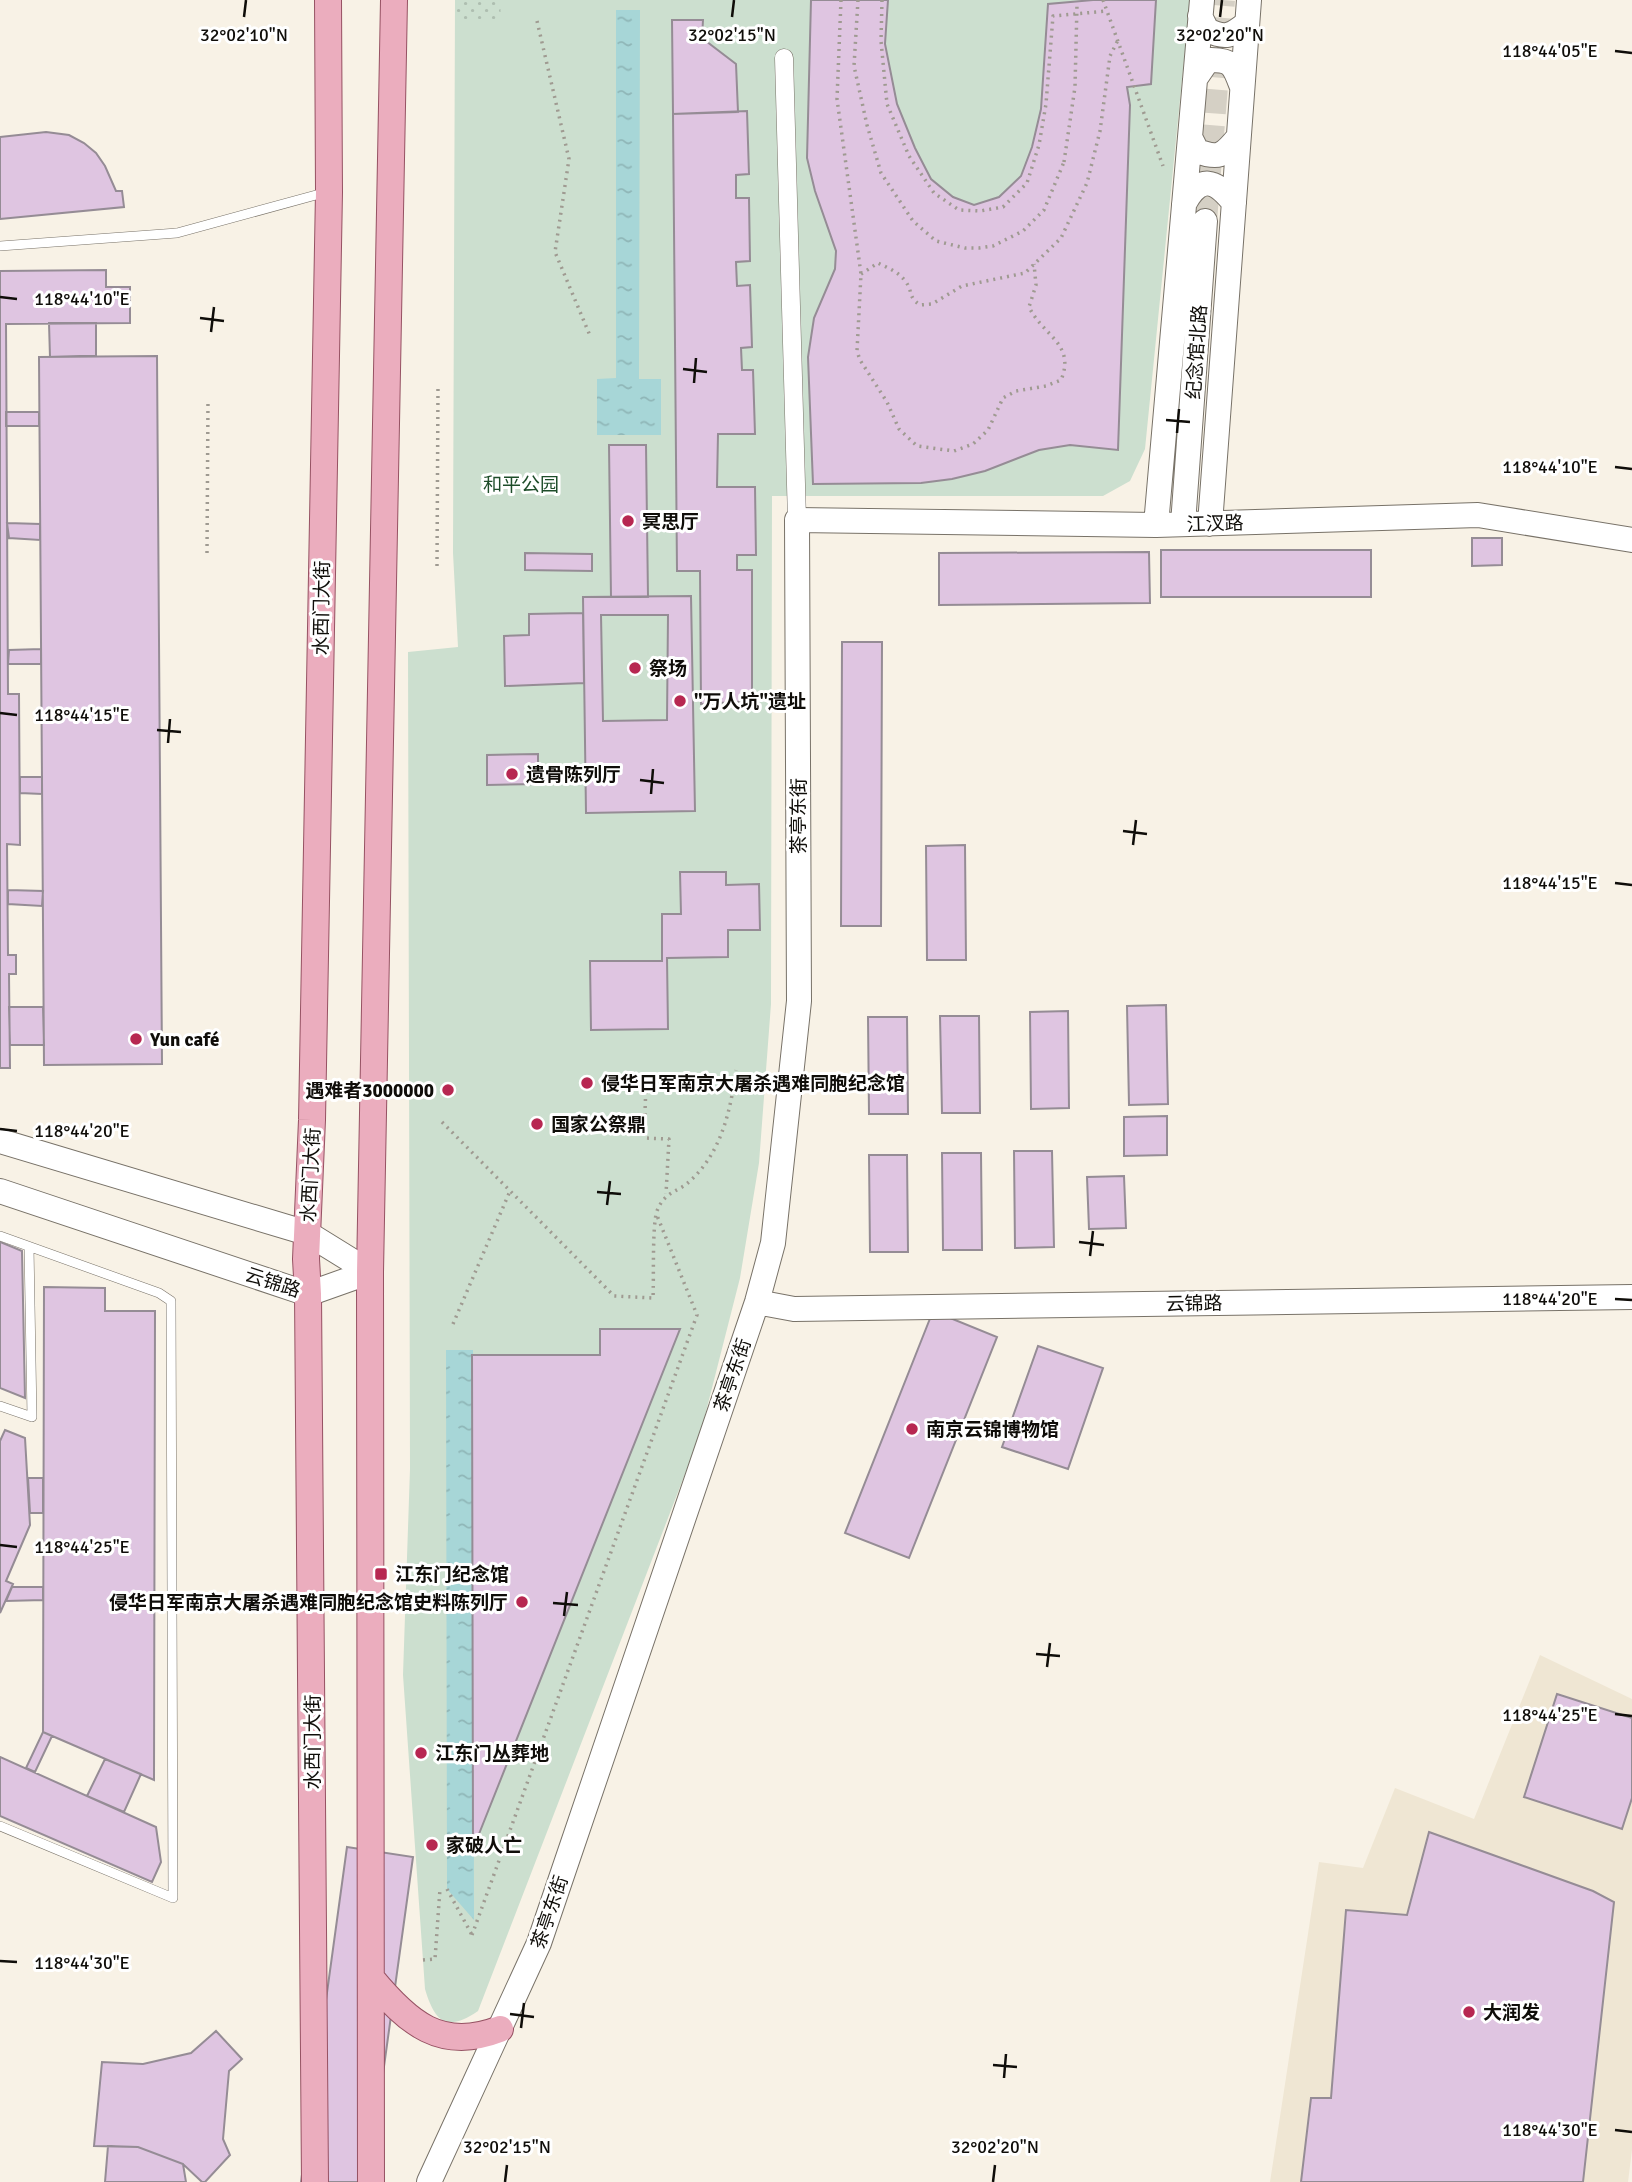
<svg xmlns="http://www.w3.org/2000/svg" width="1632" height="2182" font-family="Signika,'Noto Sans SC',sans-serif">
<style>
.built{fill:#efe6d3}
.green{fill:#ccdfcf}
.garden{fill:url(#garden-dots)}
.water{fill:url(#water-ripples)}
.building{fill:#dfc5e1;stroke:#958c95;stroke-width:2;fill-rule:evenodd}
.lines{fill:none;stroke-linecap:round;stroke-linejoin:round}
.secondary-tunnel{stroke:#d5d0c5;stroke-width:24;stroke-dasharray:24 12;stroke-linecap:butt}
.lane-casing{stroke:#787268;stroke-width:10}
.street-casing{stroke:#787268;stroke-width:19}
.secondary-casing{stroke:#787268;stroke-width:26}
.primary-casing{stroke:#965263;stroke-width:28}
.path{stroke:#9f9a91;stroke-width:3.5;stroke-dasharray:2 5;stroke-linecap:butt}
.lane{stroke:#fff;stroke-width:9}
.street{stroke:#fff;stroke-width:18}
.secondary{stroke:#fff;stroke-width:24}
.primary{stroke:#ebadbe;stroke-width:26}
.path-bridge{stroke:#9f9a91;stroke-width:3.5;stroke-dasharray:2 5;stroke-linecap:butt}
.ticks{fill:none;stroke:#0f0d09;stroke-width:2.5}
.poi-dot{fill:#b72751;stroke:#fff;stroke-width:2.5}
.labels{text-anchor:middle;stroke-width:6;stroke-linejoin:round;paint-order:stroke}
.street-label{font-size:19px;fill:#0f0d09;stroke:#fff}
.park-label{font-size:19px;fill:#1e4d2a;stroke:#fff}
.poi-label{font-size:19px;font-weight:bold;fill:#0f0d09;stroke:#fff;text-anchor:start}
.ticks-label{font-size:18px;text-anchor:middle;fill:#0f0d09;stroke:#fff;stroke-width:6;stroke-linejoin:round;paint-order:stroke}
</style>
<defs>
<pattern id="garden-dots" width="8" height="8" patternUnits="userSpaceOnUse" patternTransform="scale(1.75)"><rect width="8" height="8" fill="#ccdfcf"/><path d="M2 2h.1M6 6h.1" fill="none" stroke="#aebeb0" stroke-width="1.8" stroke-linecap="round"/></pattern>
<pattern id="water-ripples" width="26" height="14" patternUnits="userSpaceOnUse" patternTransform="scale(1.75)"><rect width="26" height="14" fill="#a7d6d7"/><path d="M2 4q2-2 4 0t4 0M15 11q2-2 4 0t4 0" fill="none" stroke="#8fb6b7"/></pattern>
</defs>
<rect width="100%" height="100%" fill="#f8f2e6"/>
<path class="built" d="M1540,1655L1632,1699V2150L1628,2182H1270L1319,1862L1363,1868L1395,1788L1474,1819Z"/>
<path class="green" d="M455,0H1190L1145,449L1130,481L1103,496H772L771,1004L759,1163L740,1278L700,1435L478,2011C447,2032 435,2023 425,1989L403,1675L410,1469L408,652L458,647L453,553Z"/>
<path class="garden" d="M455,0H500L501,21H455Z"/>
<path class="water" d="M616,10H640L639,379H661V435H597V379L616,378Z
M446,1350H473L474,1920L447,1889Z"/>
<path class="building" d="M811,0H888L885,44L897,104L915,148L931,179L953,197L974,205L999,197L1021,176L1032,147L1041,109L1048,4L1093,0H1156L1151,84L1127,87L1130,105L1118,450L1070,445L1039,450L985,471L952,479L921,483L813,484L808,357L814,318L835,269L836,251L815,191L807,158Z
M672,20H703L702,38L736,64L738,112L673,114Z
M747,111L749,174L736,175V198H749L750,261L736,262L737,286L750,285L752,347L741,348L742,370H753L755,434H718L717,487H755L756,555H737V570H752V701L701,704L700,571H677L673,114Z
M46,132L69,135L84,143L96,153L105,166L116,191H122L124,207L0,219V137Z
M106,270V287H130V323L6,324L8,694H19L20,845L7,844L8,955H16V974H9L10,1068H0V271Z
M49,323H96V356L50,357Z
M157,356L162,1064L44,1065L39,357Z
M6,412H39V426H6Z
M609,445H646L648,597H611Z
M7,523L40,524V540L9,538Z
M1472,538H1502V565L1472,566Z
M1161,550H1371V597H1161Z
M1149,552L1150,603L939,605V553Z
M525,553L592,554V571L525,570Z
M691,596L695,811L586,813L583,597ZM601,615H668L667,720L603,721Z
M583,613L584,683L505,686L504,636L529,635V614Z
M842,642H882L881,926H841Z
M41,649V664H8L9,650Z
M538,754V784L487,785V755Z
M20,777H42V794L20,793Z
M965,845L966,960H927L926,846Z
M680,872H726V885L759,884L760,930H728V957L667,958L668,1029L591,1030L590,961H662V914H681Z
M8,890L43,891L42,906L8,904Z
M1166,1005L1168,1104L1129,1105L1127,1006Z
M9,1007H43L44,1045H10Z
M1068,1011L1069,1108L1031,1109L1030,1012Z
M940,1016H979L980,1113H942Z
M868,1017H907L908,1114H869Z
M1167,1116V1155L1124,1156V1117Z
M1014,1151H1052L1054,1247L1015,1248Z
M942,1153H981L982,1250H943Z
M869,1155H907L908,1252H870Z
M1124,1176L1126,1228L1089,1229L1087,1177Z
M0,1242L22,1251L25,1398L0,1388Z
M44,1287L105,1288V1311H155L154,1780L43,1732Z
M933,1311L997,1337L909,1558L845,1533Z
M600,1329H680L473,1849L472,1355H600Z
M1038,1346L1103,1368L1068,1469L1002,1447Z
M5,1430L25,1438L30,1525L6,1581L13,1584L0,1613V1441Z
M28,1478H43V1513H30Z
M12,1587H43V1600L6,1601Z
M1557,1694L1632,1718V1798L1622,1829L1524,1797Z
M43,1732L52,1736L35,1772L26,1768Z
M0,1757L156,1827L161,1862L152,1882L0,1816Z
M105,1759L141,1774L124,1812L87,1796Z
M1429,1832L1593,1891L1614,1902L1583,2182H1301L1311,2098H1331L1346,1910L1407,1915Z
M347,1847L413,1857L368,2182H301Z
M216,2031L242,2059L229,2071L223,2139L230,2155L205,2182H202L183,2164L138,2147L94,2146L102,2062L143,2064L191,2053Z
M108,2146L138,2147L183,2164L186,2182H105Z"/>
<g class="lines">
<path class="secondary-tunnel" d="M1205,221L1223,0"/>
<g class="lane-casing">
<path id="lane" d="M0,246L177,233L327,192
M0,1236L159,1293L171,1301L173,1898L0,1826
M0,1406L32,1417L29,1247"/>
</g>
<g class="street-casing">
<path id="street" d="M784,58L797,520"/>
</g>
<g class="secondary-casing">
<path id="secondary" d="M1200,16L1207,30C1226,39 1231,36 1247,23
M1195,79L1208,60C1233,59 1234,66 1242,87
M1190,137L1197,151C1218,159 1223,156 1237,139
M1184,204C1200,174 1216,180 1234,203
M1183,524L1205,221
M1210,524L1249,0
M1156,525L1202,0
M0,1141L307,1233L370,1272
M0,1191L308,1294L370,1272
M757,1302L794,1309L1632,1297
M429,2182L539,1943L757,1302L773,1243L799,1001L797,520L1156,525L1478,515L1632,540"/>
</g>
<g class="primary-casing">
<path id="primary" d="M371,1978C408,2023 441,2052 500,2029
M315,2182L308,1294L306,1259L312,1120L329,192L328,0
M371,2182L370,1272L394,0"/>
</g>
<path class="path" d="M841,0L837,99L861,274L857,351L860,360L887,402L899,429L917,446L954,451L973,444L988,430L1003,398L1016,391L1046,386L1061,380C1076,344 1043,336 1029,307L1036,285L1034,264
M858,0L854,66L867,125L881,173L913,221L936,241L965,248H979L993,246L1023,231L1044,210L1064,162
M882,0L881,41L887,104L909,156L934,193L959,210L980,211L1003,207L1027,183L1039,145L1046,104L1053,16L1107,11
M1103,0L1163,166
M537,21L569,159L555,252L591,338
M861,274L878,263C888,268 899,272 906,282C913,292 908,297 920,305L932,304L962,286L1025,273L1061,238L1087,183L1100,131L1110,56L1118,40
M207,553L208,399
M437,566L438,386
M646,1085L644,1138L669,1139L666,1194
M442,1122L614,1296L653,1298C654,1279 652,1225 657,1211C665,1190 679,1193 692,1179C722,1151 731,1108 736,1070
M453,1324L510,1191
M447,1889L472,1935
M472,1935L697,1315L656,1213
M423,1960L435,1959L440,1889"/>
<use href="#lane" class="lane"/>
<use href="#street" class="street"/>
<use href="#secondary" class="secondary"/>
<use href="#primary" class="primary"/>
<path class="path-bridge" d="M1064,162L1075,87L1077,5"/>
</g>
<path class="ticks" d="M244,17L246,0M732,17L734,0M1220,17L1222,0M1615,51L1632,53M0,297L17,299M200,318L224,321M211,332L214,307M683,369L707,372M694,383L696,358M1166,420L1190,422M1177,433L1179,409M1615,467L1632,469M0,713L17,715M157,730L181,732M168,743L170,719M640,780L664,783M651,794L653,769M1123,831L1147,834M1133,845L1136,820M1615,883L1632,885M0,1129L17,1131M597,1192L621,1194M607,1205L610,1181M1079,1242L1104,1245M1090,1256L1093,1231M1615,1299L1632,1300M0,1545L17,1547M553,1603L578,1605M564,1616L567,1592M1036,1654L1060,1656M1047,1667L1050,1643M1615,1714L1632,1716M0,1961L17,1962M510,2014L534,2017M521,2028L524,2003M993,2065L1017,2067M1004,2078L1006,2054M1615,2130L1632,2132M505,2182L507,2165M993,2182L995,2165"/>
<g class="poi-dot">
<circle cx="628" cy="521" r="7"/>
<circle cx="635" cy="668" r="7"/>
<circle cx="680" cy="701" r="7"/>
<circle cx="512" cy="774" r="7"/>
<circle cx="136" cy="1039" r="7"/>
<circle cx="587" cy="1083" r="7"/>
<circle cx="448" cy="1090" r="7"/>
<circle cx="537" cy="1124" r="7"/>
<circle cx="912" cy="1429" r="7"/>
<rect x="374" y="1567" width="14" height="14" rx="3.5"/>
<circle cx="522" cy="1602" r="7"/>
<circle cx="421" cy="1753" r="7"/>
<circle cx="432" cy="1845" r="7"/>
<circle cx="1469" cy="2012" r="7"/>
</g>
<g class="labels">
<g class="street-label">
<text transform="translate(1196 352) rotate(-86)" y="7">纪念馆北路</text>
<text transform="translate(1215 523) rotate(-2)" y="7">江汊路</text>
<text transform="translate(321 608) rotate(-89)" y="7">水西门大街</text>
<text transform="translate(798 816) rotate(-90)" y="7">茶亭东街</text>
<text transform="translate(310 1175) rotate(-87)" y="7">水西门大街</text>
<text transform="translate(273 1282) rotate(18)" y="7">云锦路</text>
<text transform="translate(1194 1303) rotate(-1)" y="7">云锦路</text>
<text transform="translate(732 1375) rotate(-71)" y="7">茶亭东街</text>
<text transform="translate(312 1742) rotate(-90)" y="7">水西门大街</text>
<text transform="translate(549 1912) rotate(-71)" y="7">茶亭东街</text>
</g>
<g class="park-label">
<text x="521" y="491">和平公园</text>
</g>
<g class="poi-label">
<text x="642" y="528">冥思厅</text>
<text x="649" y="675">祭场</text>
<text x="694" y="708">"万人坑"遗址</text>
<text x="526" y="781">遗骨陈列厅</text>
<text x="150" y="1046">Yun café</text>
<text x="601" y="1090">侵华日军南京大屠杀遇难同胞纪念馆</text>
<text x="434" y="1097" text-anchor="end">遇难者3000000</text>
<text x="551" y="1131">国家公祭鼎</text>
<text x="926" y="1436">南京云锦博物馆</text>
<text x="395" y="1581">江东门纪念馆</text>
<text x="508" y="1609" text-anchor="end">侵华日军南京大屠杀遇难同胞纪念馆史料陈列厅</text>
<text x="435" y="1760">江东门丛葬地</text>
<text x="446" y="1852">家破人亡</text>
<text x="1483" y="2019">大润发</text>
</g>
</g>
<g class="ticks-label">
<text x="244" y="41">32°02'10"N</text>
<text x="732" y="41">32°02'15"N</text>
<text x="1220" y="41">32°02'20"N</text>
<text x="1550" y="57">118°44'05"E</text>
<text x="82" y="305">118°44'10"E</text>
<text x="1550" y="473">118°44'10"E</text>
<text x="82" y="721">118°44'15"E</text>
<text x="1550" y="889">118°44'15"E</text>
<text x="82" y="1137">118°44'20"E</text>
<text x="1550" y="1305">118°44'20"E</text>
<text x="82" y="1553">118°44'25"E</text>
<text x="1550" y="1721">118°44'25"E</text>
<text x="82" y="1969">118°44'30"E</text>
<text x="1550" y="2136">118°44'30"E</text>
<text x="507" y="2153">32°02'15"N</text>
<text x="995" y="2153">32°02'20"N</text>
</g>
</svg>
